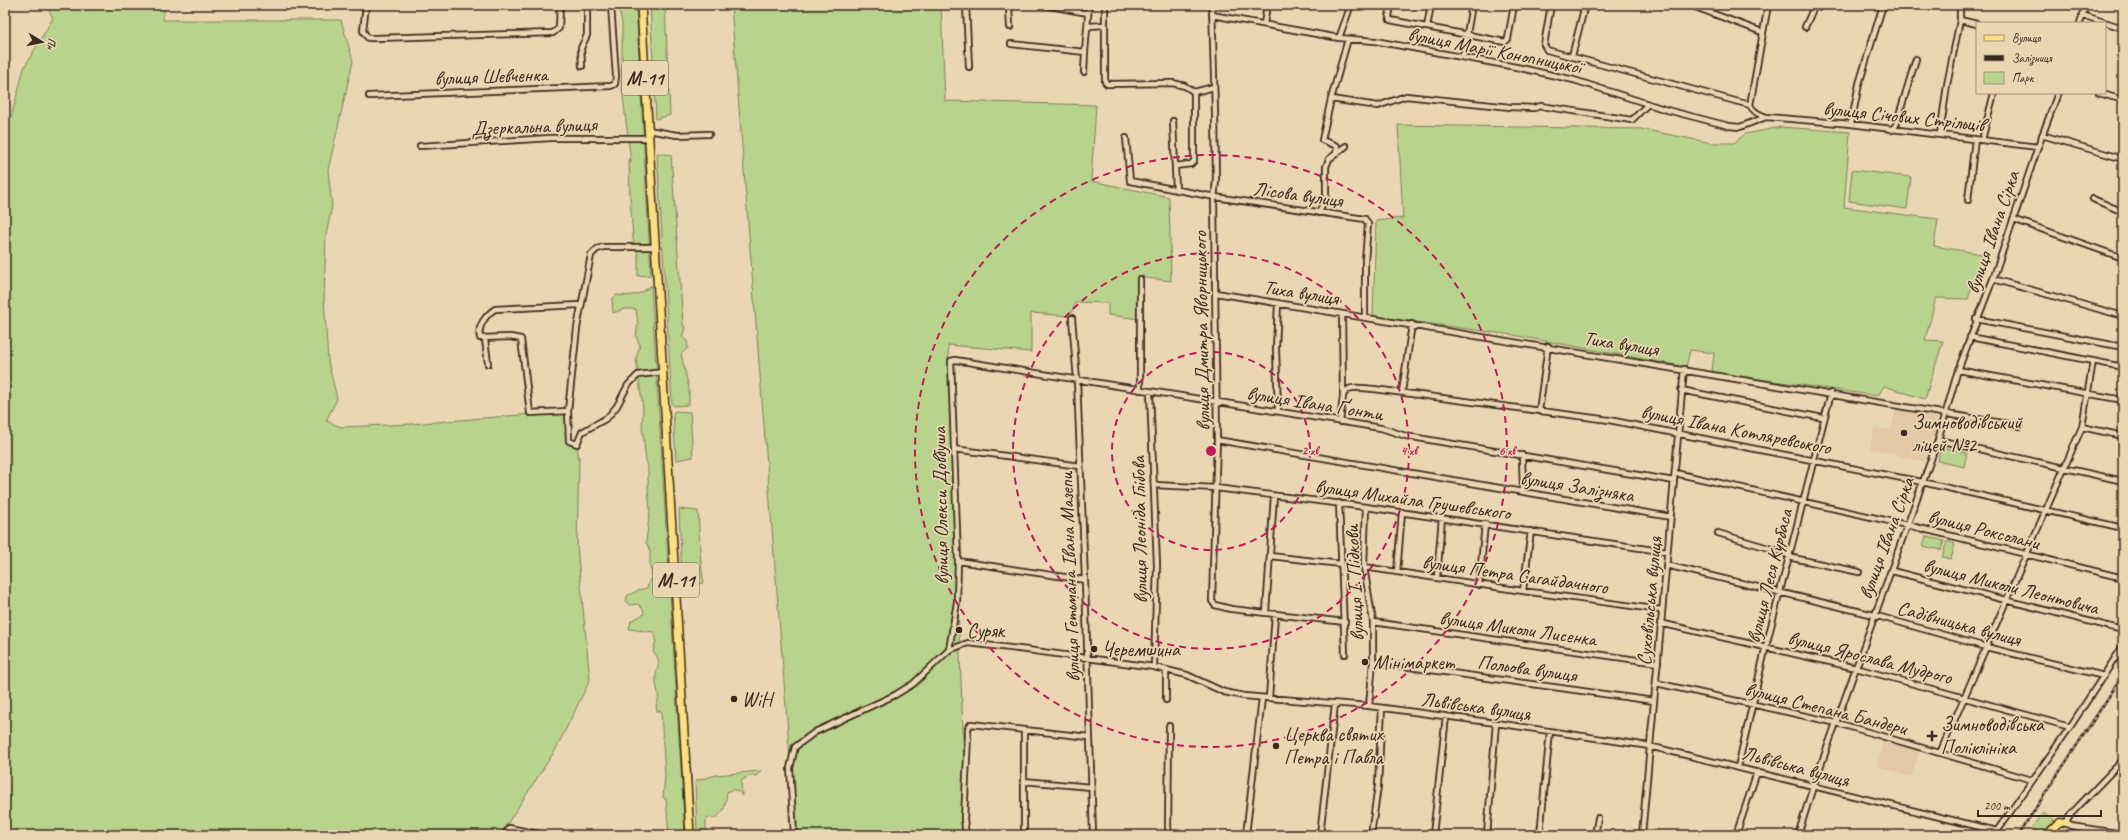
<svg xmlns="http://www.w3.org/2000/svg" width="2128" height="840" font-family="Caveat,sans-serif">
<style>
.built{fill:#e2c8a5}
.green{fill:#b8d48c;stroke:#7a7f55}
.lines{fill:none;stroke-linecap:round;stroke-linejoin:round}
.minor-casing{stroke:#3b2a1e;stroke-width:8}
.major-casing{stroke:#3b2a1e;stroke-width:9}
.highway-casing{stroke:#3b2a1e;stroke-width:10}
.minor{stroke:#ebd6b4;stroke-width:4.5}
.major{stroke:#fedf80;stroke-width:6}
.highway{stroke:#fedf80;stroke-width:7}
.rail-casing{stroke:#3b2a1e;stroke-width:2.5}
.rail{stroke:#ebd6b4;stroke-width:1;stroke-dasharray:3;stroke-linecap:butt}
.ring{fill:none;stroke:#c2185b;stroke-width:2;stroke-dasharray:7 5}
.poi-dot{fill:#3b2a1e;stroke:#ebd6b4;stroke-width:1.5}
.labels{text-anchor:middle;stroke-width:3.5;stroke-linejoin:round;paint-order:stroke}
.shield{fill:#ebd6b4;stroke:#705e4b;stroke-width:1}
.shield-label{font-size:19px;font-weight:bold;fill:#3b2a1e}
.street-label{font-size:20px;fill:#3b2a1e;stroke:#ebd6b4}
.poi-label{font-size:20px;fill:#3b2a1e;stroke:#ebd6b4;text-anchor:start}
.centre{fill:#c2185b;stroke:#ebd6b4;stroke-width:2}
.ring-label{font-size:12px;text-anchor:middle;font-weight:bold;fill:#c2185b;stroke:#ebd6b4;stroke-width:3.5;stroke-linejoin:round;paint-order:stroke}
</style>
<rect width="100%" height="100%" fill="#ebd6b4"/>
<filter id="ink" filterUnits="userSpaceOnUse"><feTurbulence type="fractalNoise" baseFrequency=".025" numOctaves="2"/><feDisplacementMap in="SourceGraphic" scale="8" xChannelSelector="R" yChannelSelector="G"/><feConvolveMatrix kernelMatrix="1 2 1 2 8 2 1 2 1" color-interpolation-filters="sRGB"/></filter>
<g filter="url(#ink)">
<path class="built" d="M1896,408L1936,414L1938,426L1935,436L1931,439L1924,462L1870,448L1874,428L1891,430Z
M1884,739L1920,749L1911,777L1877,766Z"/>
<path class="green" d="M46,5H165L163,20H341L353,61L328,170L332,206L326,235L324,299L328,361L337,399L326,421L341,427L412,424L568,411L569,441L577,444L579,459L577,546L590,680L556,749L500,835H5V141L24,68L53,18Z
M618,5H636L651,275L638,276V255L633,239L630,196L629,159L631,162L622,88V23Z
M650,5H665L670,115L656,119Z
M731,5H941L945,101L1096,105L1091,181L1169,197L1171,281L1138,277L1139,319L1108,315V303L1076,302L1070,316L1031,313V352L948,345L967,835H796Z
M1398,125L1641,129L1712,143H1734L1745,134L1781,127L1850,132L1844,207L1938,219L1934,246L1982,254L1968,299L1936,298L1925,340L1943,341L1925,399L1884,386L1878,396L1712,372L1714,353L1690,350L1686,367L1513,335L1373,316L1376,221L1403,218Z
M657,153L671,155L683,324L685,328L682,337L687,341L688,348L681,354L689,388V404L687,405L674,406L672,404Z
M1852,170L1911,177L1907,209L1849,201Z
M651,285L685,835H669L666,799L663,798L665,776L661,711H657L656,706C662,695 655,689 656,678C656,668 663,660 653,652L656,640L654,632L629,629L631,621L644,614L643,609L638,604L630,605L626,602L627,596L639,590L647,588L652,573L650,568V551L646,542L650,510L648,491V467L646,460L642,426L643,409L636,358L640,345L636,336L638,324L636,309H624L613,313L612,299L616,295C630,297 642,295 651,285Z
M675,411L690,412L693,457L676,460L673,413Z
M1941,447L1967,453L1964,467L1938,461Z
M679,509L698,511C700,536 699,559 704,583L691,585L682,580Z
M1926,536L1944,541L1941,550L1923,546Z
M1947,541L1955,544L1951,559L1942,557Z
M761,771L756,776H749L741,781L742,796C738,790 734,788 727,792C725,805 726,811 714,819L711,817L706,819V835H703L697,830L695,781L716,775Z
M2043,813L2054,820L2042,834L2031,828Z"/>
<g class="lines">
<g class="minor-casing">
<path id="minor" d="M366,5L363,31L368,38H375L553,33L559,28L560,5
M966,5L969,67
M1009,5L1010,27
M1044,5L1088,13
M1105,5V82L1107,84L1173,83L1185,86L1194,92V161L1191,164L1175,166
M1212,5L1215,112L1216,180L1214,200L1217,440L1212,601L1215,605L1231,609L1345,622
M1391,5L1389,17L1390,20L1505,42L1508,39L1514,5
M1551,5L1544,45L1547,50L1750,105
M1690,5L1762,32
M1768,5L1750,105C1753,112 1759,114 1766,117L1851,124L2038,147
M1212,15L1339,38L1375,41L1516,67L1574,80L1667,110L1729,126L1740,127L1766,117
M2082,15L2123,28
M1960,20L1977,24
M2080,23L2086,5
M1264,24L1267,5
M1427,27L1431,5
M1805,27L1815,5
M1088,28L1090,26L1104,25
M1339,38L1351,5
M1011,44L1085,52L1089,5
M1572,56L1585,5
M1463,57L1472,5
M582,66L581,48L587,35V5
M1084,72L1085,52
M1194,92L1214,87
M2099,93L2123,100
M369,96L611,86L615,84L616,76L611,5
M1331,99L1348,39
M1173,121L1176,190
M1851,124L1859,84L1883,5
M648,130L677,135L709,134
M1892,130L1896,125L1916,59
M1940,134L1947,85L1960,20V5
M2042,135L2123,159
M1126,138L1130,181L1215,197L1365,219L1368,224L1365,261V317
M1982,140L1994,93
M420,146L551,138H648
M1336,154L1337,146L1322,140L1331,99L1378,106L1406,96L1510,107L1534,108L1541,106L1632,120L1648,104
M2093,199L2123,212
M1968,200L1975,139
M1319,213L1326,196V167L1329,159L1346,146
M2013,219L2123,258
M1140,279V390
M1993,279L2123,316
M1216,293L2020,426
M580,305L495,309C486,315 477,326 480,338L510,337L521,339L530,413L568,411L569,441L577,444L582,432L607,418L617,406L628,385L638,375L663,372
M1072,318L1077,380L1085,580L1093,835
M1976,319L2123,347
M1970,337L2123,367
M485,339L488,364
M1958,370L2123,400
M1681,390L1823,418
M1150,392L1157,565L1154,667
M1402,392L1412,324
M1343,396C1348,383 1362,389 1374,389L1609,420L1922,482L2123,528
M568,411L577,328L591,255L597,249L603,247H655
M1278,411L1276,349L1278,303
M1539,411L1548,346
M1340,422L1343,396L1342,314
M2082,427L2123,436
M1217,440L1671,517
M1938,440L2123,481
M954,449L1080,466
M1522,455L1523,492
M1675,473L1907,525L2123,578
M1154,485L1216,488L1366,507L1667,552
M1339,503L1345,654
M1366,507L1364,567L1373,622V662L1369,706
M1718,533L1782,552L1793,558L1859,572
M1270,556L1341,564
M958,561L1085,580
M1666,565L1874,615L1986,647L2104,676
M1364,567L1523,591L1661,610
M1892,571L2123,630
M1397,572L1402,512
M1437,578L1442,517
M1479,585L1485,524
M1523,591L1531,531
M1266,612L1274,496
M1373,622L1658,663
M1660,623L1856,668L2070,727
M949,650L957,602L958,561L951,361L955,360L1381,428L1406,436L1674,481
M1373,662L1654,701
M1656,683L1837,723L2032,780
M1269,698L1275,615
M1166,700V670
M1940,753L2082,427L2093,361
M2123,760L2071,814L2066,823L2071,826L2123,834
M1738,767L1766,646L1831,393
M1023,781L1091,787
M505,835L509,828L544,835
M794,835L790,768L795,747L815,732L895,695L913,684L949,650L968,643L1027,650L1154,667L1187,675L1224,692L1244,696L1369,706L1496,723L1649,746L1997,831
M966,835L964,819L968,736V728L971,724L1089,737
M1024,835V731
M1168,835L1169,726
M1246,835L1262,698
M1320,835L1335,704
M1371,835L1378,786L1382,708
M1433,835L1446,716
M1487,835L1496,723
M1540,835L1550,731
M1595,835L1598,818
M1642,835L1684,369
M1736,835L1757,772
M1798,835L1813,787L1938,440L1958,370L1993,279L2038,147L2058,93
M1994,835L2070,727L2123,646"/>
</g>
<g class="major-casing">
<path id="major" d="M2046,835L2060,822L2066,823"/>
</g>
<g class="highway-casing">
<path id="highway" d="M641,5L690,835"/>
</g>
<use href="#minor" class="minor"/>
<use href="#major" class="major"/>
<use href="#highway" class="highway"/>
<g class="rail-casing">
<path id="rail" d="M2018,835L2123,675"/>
</g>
<use href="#rail" class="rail"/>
</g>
</g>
<g class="ring">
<circle cx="1211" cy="451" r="99"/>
<circle cx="1211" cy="451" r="198"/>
<circle cx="1211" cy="451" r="296"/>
</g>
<g class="poi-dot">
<circle cx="1904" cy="433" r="4"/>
<circle cx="959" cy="630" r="4"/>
<circle cx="1094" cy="649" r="4"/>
<circle cx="1365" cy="662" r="4"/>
<circle cx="734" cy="699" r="4"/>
<path d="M1930 730h4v4h4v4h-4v4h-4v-4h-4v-4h4z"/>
<circle cx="1276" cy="746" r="4"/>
</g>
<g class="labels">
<g class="shield">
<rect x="622" y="61" width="46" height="34" rx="3"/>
<rect x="653" y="563" width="46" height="34" rx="3"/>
</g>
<g class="shield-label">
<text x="645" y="85">М-11</text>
<text x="676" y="587">М-11</text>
</g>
<g class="street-label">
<text transform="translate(1495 50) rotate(11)" y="7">вулиця Марії Конопницької</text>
<text transform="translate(491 76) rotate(-2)" y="7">вулиця Шевченка</text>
<text transform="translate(1904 116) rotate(6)" y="7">вулиця Січових Стрільців</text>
<text transform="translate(534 126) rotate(-2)" y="7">Дзеркальна вулиця</text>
<text transform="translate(1298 194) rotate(8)" y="7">Лісова вулиця</text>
<text transform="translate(1992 232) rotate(-71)" y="7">вулиця Івана Сірка</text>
<text transform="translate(1301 292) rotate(9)" y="7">Тиха вулиця</text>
<text transform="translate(1201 331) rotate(-91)" y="7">вулиця Дмитра Яворницького</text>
<text transform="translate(1621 343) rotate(9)" y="7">Тиха вулиця</text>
<text transform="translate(1315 403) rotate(9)" y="7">вулиця Івана Ґонти</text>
<text transform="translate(1736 429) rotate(11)" y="7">вулиця Івана Котляревського</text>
<text transform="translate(1577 486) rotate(9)" y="7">вулиця Залізняка</text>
<text transform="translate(1413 499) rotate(8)" y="7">вулиця Михайла Грушевського</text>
<text transform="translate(940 506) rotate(-91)" y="7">вулиця Олекси Довбуша</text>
<text transform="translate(1984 529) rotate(14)" y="7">вулиця Роксолани</text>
<text transform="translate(1139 530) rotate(-91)" y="7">вулиця Леоніда Глібова</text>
<text transform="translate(1886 538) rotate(-70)" y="7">вулиця Івана Сірка</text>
<text transform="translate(1515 574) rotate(8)" y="7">вулиця Петра Сагайдачного</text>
<text transform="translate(1769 576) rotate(-76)" y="7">вулиця Леся Курбаса</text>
<text transform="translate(1069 577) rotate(-92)" y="7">вулиця Гетьмана Івана Мазепи</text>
<text transform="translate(1354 583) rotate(-93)" y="7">вулиця І. Підкови</text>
<text transform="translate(2011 586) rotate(14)" y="7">вулиця Миколи Леонтовича</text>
<text transform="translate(1649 601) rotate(-85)" y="7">Суховільська вулиця</text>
<text transform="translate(1959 623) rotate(15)" y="7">Садівницька вулиця</text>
<text transform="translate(1518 628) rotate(8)" y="7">вулиця Миколи Лисенка</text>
<text transform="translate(1870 657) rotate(14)" y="7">вулиця Ярослава Мудрого</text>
<text transform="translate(1527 668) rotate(8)" y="7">Польова вулиця</text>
<text transform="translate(1476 706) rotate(8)" y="7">Львівська вулиця</text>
<text transform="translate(1826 708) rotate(14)" y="7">вулиця Степана Бандери</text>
<text transform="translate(1796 766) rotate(15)" y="7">Львівська вулиця</text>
</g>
<g class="poi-label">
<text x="1912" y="429">Зимноводівський<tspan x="1912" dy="23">ліцей №2</tspan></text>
<text x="967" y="637">Суряк</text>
<text x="1102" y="656">Черемшина</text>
<text x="1373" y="669">Мінімаркет</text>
<text x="742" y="706">WiH</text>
<text x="1941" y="731">Зимноводівська<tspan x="1941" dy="23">Поліклініка</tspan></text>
<text x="1284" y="741">Церква святих<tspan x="1284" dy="23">Петра і Павла</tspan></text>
</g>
</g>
<circle cx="1211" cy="451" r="6" class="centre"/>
<g class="ring-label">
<text x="1310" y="455">2 хв</text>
<text x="1409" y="455">4 хв</text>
<text x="1507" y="455">6 хв</text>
</g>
<rect width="2128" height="840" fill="none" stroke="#ebd6b4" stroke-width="20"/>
<rect x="10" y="10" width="2108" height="820" fill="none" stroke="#3b2a1e" stroke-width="1.5" filter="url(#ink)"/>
<rect x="1976" y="22" width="130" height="72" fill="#ebd6b4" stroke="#a59178"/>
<rect x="1984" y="35" width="20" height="6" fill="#fedf80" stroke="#a59178"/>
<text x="2012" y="42" font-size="12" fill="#3b2a1e">Вулиця</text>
<rect x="1984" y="55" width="20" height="6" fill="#3b2a1e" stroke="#a59178"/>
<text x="2012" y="62" font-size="12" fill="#3b2a1e">Залізниця</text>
<rect x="1984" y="72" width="20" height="12" fill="#b8d48c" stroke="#a59178"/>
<text x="2012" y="82" font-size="12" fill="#3b2a1e">Парк</text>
<g transform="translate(42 42) rotate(100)" stroke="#ebd6b4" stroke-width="3" paint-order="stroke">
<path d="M0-3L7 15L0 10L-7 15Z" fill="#3b2a1e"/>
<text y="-6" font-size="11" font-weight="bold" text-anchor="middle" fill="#3b2a1e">Пн</text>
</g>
<path d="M1978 810v6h123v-6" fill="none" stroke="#3b2a1e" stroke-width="2"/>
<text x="1984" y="810" font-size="12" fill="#3b2a1e" stroke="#ebd6b4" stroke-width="3" paint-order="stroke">200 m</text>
</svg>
